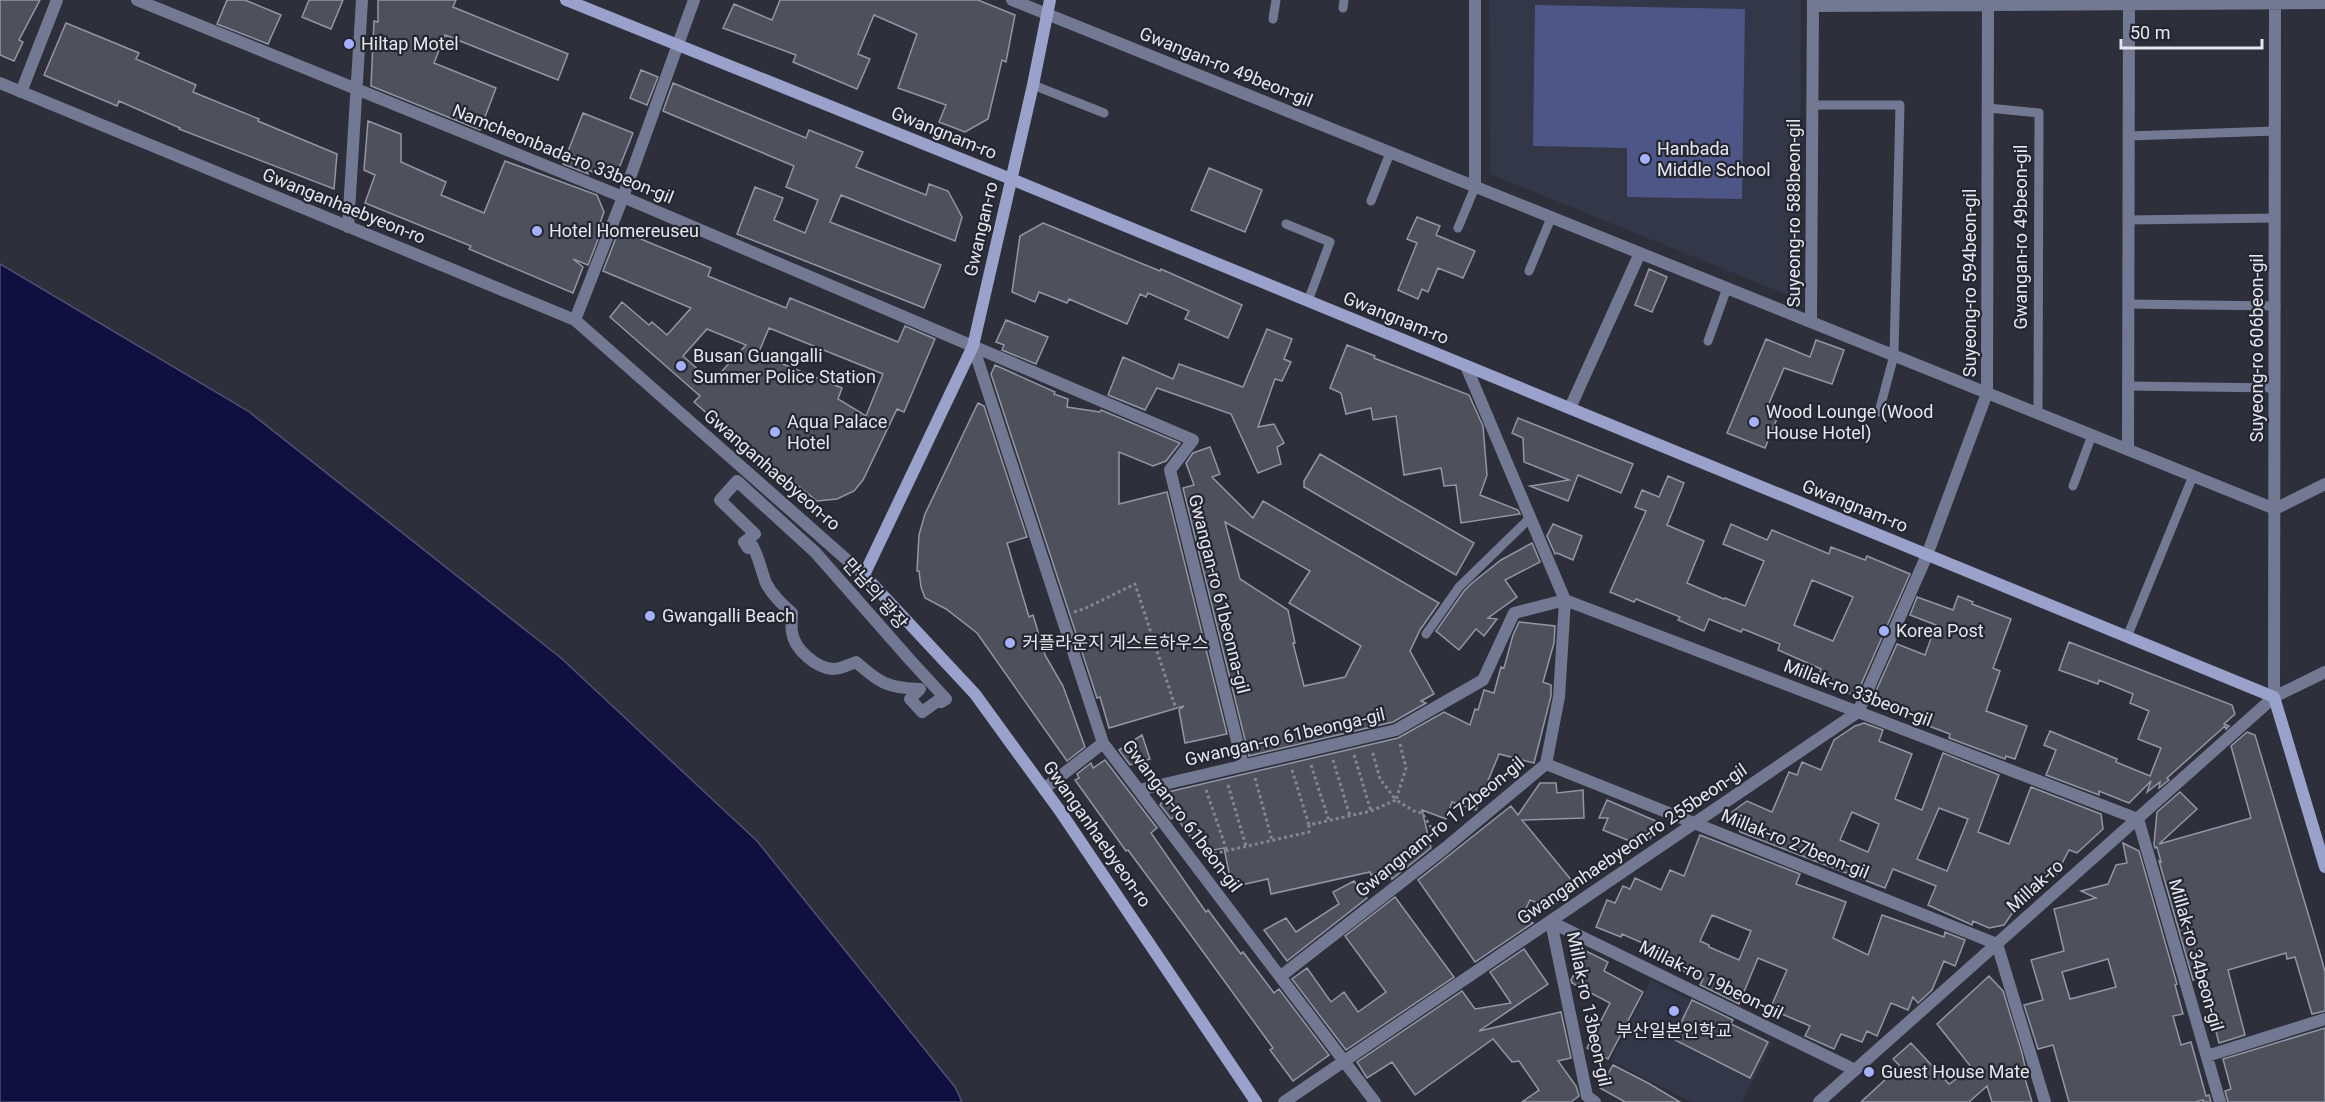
<svg xmlns="http://www.w3.org/2000/svg" width="2325" height="1102" font-family="Roboto,'Noto Sans KR',sans-serif">
<style>
.built{fill:#343748}
.green{fill:#4e5687}
.water{fill:#100f3f;stroke:#505074;stroke-width:1.5}
.building{fill:#4e505c;stroke:#9396a4;stroke-width:1.5;fill-rule:evenodd}
.lines{fill:none;stroke-linecap:round;stroke-linejoin:round}
.path{stroke:#858790;stroke-width:3;stroke-dasharray:3 3;stroke-linecap:butt}
.service{stroke:#747993;stroke-width:9}
.pedestrian{stroke:#747993;stroke-width:12}
.minor{stroke:#747993;stroke-width:12}
.tertiary{stroke:#747993;stroke-width:12}
.secondary{stroke:#9aa2cb;stroke-width:12}
.poi-dot{fill:#a5b1fc;stroke:#242631;stroke-width:2}
.labels{text-anchor:middle;stroke-width:4.5;stroke-linejoin:round;paint-order:stroke}
.poi-label{font-size:18px;fill:#e6e8ef;stroke:#242631;text-anchor:start}
.street-label{font-size:18px;fill:#e6e8ef;stroke:#242631}
</style>
<rect width="100%" height="100%" fill="#2d303b"/>
<path class="built" d="M1489,0H1801L1800,300L1490,174Z
M1651,980L1772,1042L1742,1102H1691L1611,1061Z"/>
<path class="green" d="M1535,5L1745,9L1742,199L1627,197V148L1533,146Z"/>
<path class="water" d="M0,264L248,411L561,658L757,841L955,1087L962,1102H0Z"/>
<path class="building" d="M0,0H40L19,40L23,42L14,61L0,55Z
M227,0H245L281,15L268,44L217,24Z
M309,0H343L331,29L302,17Z
M378,0H456L453,7L568,54L558,80L445,35L434,63L496,88L480,130L371,86L374,21L378,22Z
M780,0H978L1015,15L1006,62L1002,60L988,119L965,132L939,122L946,105L898,88L917,34L874,15L858,54L870,59L857,89L793,62L796,55L723,28L734,4L772,20Z
M66,23L139,53L136,59L196,85L193,92L259,119L258,121L337,154L334,189L179,129L180,128L119,101L117,106L44,75Z
M641,70L658,77L647,105L630,98Z
M673,83L806,138L809,130L863,152L856,167L926,195L929,184L948,191L962,217L955,241L841,195L830,222L941,265L924,308L737,234L755,187L783,198L774,220L805,233L818,200L786,187L794,166L663,111Z
M583,113L633,133L614,181L586,169L588,174L563,164Z
M368,121L401,134V162L446,182L441,195L484,213L505,161L597,195L604,212L600,223L604,224L588,265L573,259L583,267L573,293L469,249L471,246L365,203L375,175L364,170Z
M1209,168L1262,190L1245,232L1191,210Z
M1417,217L1440,226L1436,235L1475,251L1463,278L1438,268L1428,292L1422,289L1418,299L1398,290L1417,243L1407,239Z
M1043,223L1160,271L1161,269L1242,305L1228,338L1185,319L1189,311L1148,293L1146,297L1140,294L1127,324L1069,299L1067,303L1039,292L1035,302L1012,292L1020,236Z
M619,230L711,268L708,276L786,308L790,298L898,342L905,326L935,339L904,412L897,409L863,480L854,491L837,499L817,501L792,481L789,485L694,402L700,396L610,317L622,302L649,325L652,322L667,335L691,308L603,271ZM769,328L883,374L866,416L838,399L842,388L758,354ZM707,329L746,345L712,382L683,356Z
M1649,269L1667,277L1652,312L1635,305Z
M1006,320L1048,337L1036,364L1002,350L1004,345L996,342Z
M1267,329L1292,339L1284,359L1291,362L1282,381L1275,379L1258,427L1274,424L1284,443L1277,447L1281,464L1258,473L1231,414L1157,388L1145,410L1108,395L1123,357L1173,379L1179,364L1243,387Z
M1766,339L1810,357L1816,340L1844,350L1832,384L1784,368L1768,406L1780,411L1765,448L1727,433Z
M1347,345L1375,356L1374,358L1469,395L1483,426L1487,475L1480,495L1518,510L1520,514L1461,523L1456,485L1444,486L1441,468L1404,475L1396,416L1373,420L1371,408L1346,414L1341,393L1330,388Z
M995,365L1055,392L1054,394L1068,399L1067,407L1100,412L1101,410L1180,443L1166,461L1153,466L1119,452V504L1167,492L1227,734L1185,743L1179,710L1184,706L1109,728L1100,697L1097,698L991,374Z
M978,403L984,406L1027,537L1007,543L1029,617L1033,615L1045,655L1063,686L1085,747L1067,761L977,633L946,609L925,598L921,587L919,571H917L919,535L925,514Z
M1518,418L1633,464L1621,493L1578,475L1568,501L1530,486L1569,480L1524,462L1523,438L1512,433Z
M1210,447L1220,474L1212,477L1253,518L1263,501L1439,603L1420,630L1410,651L1434,694L1421,701L1426,703L1393,722L1249,756L1183,488L1194,485L1186,463L1193,453ZM1225,522L1310,571L1289,603L1361,646L1345,677L1304,686L1293,643H1295L1288,610L1240,579Z
M1320,454L1474,543L1456,575L1304,487V481Z
M1668,476L1684,483L1667,525L1704,541L1687,583L1724,599L1725,598L1745,606L1764,561L1723,544L1731,524L1767,540L1772,530L1829,554L1831,547L1865,560L1867,556L1910,574L1856,696L1817,680L1821,669L1778,650L1780,644L1743,629L1741,632L1709,619L1704,631L1678,620L1680,617L1636,599L1634,602L1610,592L1646,511L1635,507L1642,490L1659,497ZM1812,580L1853,597L1833,641L1794,625Z
M1553,524L1582,536L1573,560L1557,553L1555,554L1547,536Z
M1532,543L1540,562L1505,580L1517,597L1488,618L1497,619L1484,636L1476,629L1459,650L1436,631L1464,591L1472,583L1501,560Z
M1958,596L1973,602L1972,604L2011,619L1993,668L2000,671L1986,711L2027,726L2015,759L2006,756L2005,759L1949,738L1950,734L1926,725L1927,721L1893,708L1892,711L1871,702L1897,644L1925,655L1936,625L1910,615L1917,597L1953,610Z
M1519,622L1555,626L1554,643L1543,682L1551,685V696L1534,763L1499,754L1476,810L1452,802L1446,819L1422,810L1431,848L1392,879L1390,867L1371,875L1370,872L1271,894L1268,879L1232,887L1224,848L1202,852L1175,816L1171,819L1160,805L1168,792L1398,738L1444,712L1470,725L1475,709L1478,710L1484,690L1494,693L1501,667L1504,668L1513,635Z
M2069,642L2232,705L2235,714L2224,724L2229,726L2226,729L2225,726L2167,778L2169,780L2159,788L2160,782L2147,792L2151,781L2129,803L2099,791V795L2046,775L2056,750L2044,745L2050,731L2117,759L2116,762L2150,776L2161,748L2138,739L2149,711L2130,703L2133,694L2099,680L2098,684L2059,670Z
M1864,723L1883,730L1879,741L1912,754L1895,799L1922,810L1943,753L1999,775L1978,832L2009,844L2031,787L2101,814L2103,829L2077,853L2069,850L2055,877L2048,874L2040,890L2031,899L2024,896L2004,925L1989,928L1973,921L1972,925L1928,905L1936,886L1893,869L1885,888L1740,832L1732,812L1747,801L1772,812L1789,772L1797,775L1802,762L1821,770L1834,740L1855,726ZM1939,808L1968,819L1947,871L1917,859ZM1852,812L1879,824L1868,852L1840,840Z
M2247,732L2255,735L2321,957L2325,972V1011L2312,1014L2295,957L2287,959L2286,953L2228,970L2245,1035L2219,1043L2202,977L2193,980L2159,861L2161,862L2157,847L2155,848L2154,844L2157,812L2180,792L2197,809L2159,844L2251,818L2231,746Z
M1142,735L1150,759L1130,765L1119,750Z
M1105,760L1157,828L1151,833L1206,912L1208,910L1241,954L1243,952L1274,993L1279,989L1329,1055L1293,1081L1270,1050L1273,1048L1185,927L1128,850L1126,851L1075,780L1079,778L1077,774L1091,763L1093,768Z
M1540,783H1556L1557,793L1583,790L1584,818L1522,820L1577,887L1551,908L1530,900L1522,917L1533,923L1475,962L1418,880L1511,806L1518,815Z
M1607,800L1658,822L1649,841L1639,837L1632,842L1603,830L1608,818H1599Z
M1700,835L1800,874L1796,884L1846,902L1833,938L1868,955L1882,915L1944,937L1945,932L1965,940L1955,966L1944,961L1932,990L1918,1003L1913,997L1908,1010L1891,1003L1877,1036L1867,1031L1862,1042L1841,1034L1834,1049L1805,1036L1810,1026L1770,1009L1787,970L1758,958L1739,1004L1700,985L1703,979L1659,961L1663,952L1622,934L1621,937L1596,927L1607,900L1615,903L1623,886L1630,889L1635,878L1661,890L1670,870L1684,876ZM1712,915L1751,931L1739,960L1709,947V945L1700,941Z
M2123,843L2139,851L2177,984L2175,985L2183,1014L2173,1016L2181,1045L2191,1042L2206,1096L2209,1095L2211,1102H2203V1100L2195,1102H2069L2053,1045L2038,1049L2024,1005L2043,1000L2031,960L2064,951L2054,909L2096,898L2081,891L2108,884L2116,865L2127,863ZM2108,959L2116,987L2070,999L2062,972Z
M1354,881L1367,898L1287,961L1264,930L1286,918L1296,932L1339,904L1333,892Z
M1395,897L1454,977L1346,1050L1292,979L1307,968L1331,1002L1344,992L1358,1012L1386,992L1345,936Z
M1524,949L1548,984L1479,1031L1561,1012L1571,1058L1558,1061L1576,1086L1579,1096L1571,1102H1522L1539,1090L1519,1061L1512,1062L1493,1039L1415,1095L1392,1062L1367,1078L1357,1062L1462,991L1475,1009L1511,1003L1490,972Z
M1586,951L1608,962L1604,971L1643,992L1608,1059L1587,1048L1610,1003L1572,983L1571,980Z
M1989,976L2003,991L2022,1053L2026,1071L2023,1072L2032,1102H1992L1987,1086L1969,1102H1861L1900,1066L1893,1059L1911,1043L1949,1084L1972,1068L1937,1024Z
M1692,1000L1733,1020L1731,1024L1768,1042L1750,1078L1673,1039Z
M2325,1028V1102H2228L2225,1091L2231,1089L2223,1059Z
M1613,1065L1648,1083L1680,1102H1625L1600,1088Z"/>
<g class="lines">
<path class="path" d="M1074,612L1086,608L1135,584L1176,709
M1400,744L1406,768L1396,800L1414,811L1422,813L1437,837
M1354,755L1371,811
M1333,760L1350,816
M1311,765L1329,821
M1292,770L1309,825
M1255,778L1272,840
M1228,785L1246,846
M1206,790L1227,851
M1208,855L1309,832V825L1371,811L1396,800L1380,779L1372,750"/>
<path class="service" d="M1343,8L1344,0
M1273,19L1276,0
M1033,85L1104,113
M1813,105H1900L1894,355L1879,412
M1988,108L2039,113L2038,413
M2129,136L2275,131
M1371,201L1390,153
M2128,220L2276,218
M1286,224L1330,242L1308,301
M1458,228L1475,187
M1529,271L1551,218
M2128,304L2276,306
M1708,341L1727,288
M2128,386L2275,388
M2073,486L2092,435
M1426,634L1459,587L1530,518
M2127,637L2193,476"/>
<path class="pedestrian" d="M737,481L815,552L911,661L946,699L941,702L939,700L922,712L910,699L920,689C887,688 880,683 856,662C848,665 841,669 833,669C816,668 794,649 792,632C791,626 792,619 792,613C782,604 772,595 766,583C761,570 759,557 752,545L748,548L744,542L755,534L720,500Z"/>
<path class="minor" d="M137,0L623,197L1193,440L1170,470L1243,765
M1012,0L2275,509L2325,484
M1475,0V187
M1813,6L2325,3
M21,92L57,0
M348,227L362,0
M575,320L623,197L694,0
M1811,322L1813,0
M973,346L1103,743L1375,1102
M1570,408L1640,253
M2128,450L2129,0
M2274,697L2275,0
M1546,764L1997,944L2045,1102
M1044,789L1103,743
M1139,790L1396,730L1483,680L1514,613L1565,600L2138,819L2220,1102
M1551,922L1855,1070
M1551,922L1587,1096L1595,1102
M1281,976L1444,849L1546,764L1559,697L1565,600L1466,366
M2207,1056L2325,1019
M1284,1102L1858,712L1927,555L1987,393L1988,0"/>
<path class="tertiary" d="M0,83L575,320L864,575
M1819,1102L2274,697L2325,672"/>
<path class="secondary" d="M566,0L1011,179L2274,697L2325,867
M1050,0L1033,85L973,346L864,575L975,694L1060,811L1256,1102"/>
</g>
<g class="poi-dot">
<circle cx="349" cy="44" r="6"/>
<circle cx="1645" cy="159" r="6"/>
<circle cx="537" cy="231" r="6"/>
<circle cx="681" cy="366" r="6"/>
<circle cx="1754" cy="422" r="6"/>
<circle cx="775" cy="432" r="6"/>
<circle cx="650" cy="616" r="6"/>
<circle cx="1884" cy="631" r="6"/>
<circle cx="1010" cy="643" r="6"/>
<circle cx="1674" cy="1011" r="6"/>
<circle cx="1869" cy="1072" r="6"/>
</g>
<g class="labels">
<g class="poi-label">
<text x="361" y="50">Hiltap Motel</text>
<text x="1657" y="155">Hanbada<tspan x="1657" dy="21">Middle School</tspan></text>
<text x="549" y="237">Hotel Homereuseu</text>
<text x="693" y="362">Busan Guangalli<tspan x="693" dy="21">Summer Police Station</tspan></text>
<text x="1766" y="418">Wood Lounge (Wood<tspan x="1766" dy="21">House Hotel)</tspan></text>
<text x="787" y="428">Aqua Palace<tspan x="787" dy="21">Hotel</tspan></text>
<text x="662" y="622">Gwangalli Beach</text>
<text x="1896" y="637">Korea Post</text>
<text x="1022" y="649">커플라운지 게스트하우스</text>
<text x="1674" y="1037" text-anchor="middle">부산일본인학교</text>
<text x="1881" y="1078">Guest House Mate</text>
</g>
<g class="street-label">
<text transform="translate(1226 67) rotate(22)" y="6">Gwangan-ro 49beon-gil</text>
<text transform="translate(944 133) rotate(22)" y="6">Gwangnam-ro</text>
<text transform="translate(563 154) rotate(22)" y="6">Namcheonbada-ro 33beon-gil</text>
<text transform="translate(344 206) rotate(22)" y="6">Gwanganhaebyeon-ro</text>
<text transform="translate(1794 213) rotate(-90)" y="6">Suyeong-ro 588beon-gil</text>
<text transform="translate(981 229) rotate(-77)" y="6">Gwangan-ro</text>
<text transform="translate(2021 237) rotate(-90)" y="6">Gwangan-ro 49beon-gil</text>
<text transform="translate(1970 283) rotate(-90)" y="6">Suyeong-ro 594beon-gil</text>
<text transform="translate(1396 318) rotate(22)" y="6">Gwangnam-ro</text>
<text transform="translate(2257 348) rotate(-90)" y="6">Suyeong-ro 606beon-gil</text>
<text transform="translate(772 470) rotate(41)" y="6">Gwanganhaebyeon-ro</text>
<text transform="translate(1855 506) rotate(22)" y="6">Gwangnam-ro</text>
<text transform="translate(875 594) rotate(49)" y="6">만남의 광장</text>
<text transform="translate(1219 594) rotate(76)" y="6">Gwangan-ro 61beonna-gil</text>
<text transform="translate(1858 693) rotate(21)" y="6">Millak-ro 33beon-gil</text>
<text transform="translate(1285 737) rotate(-13)" y="6">Gwangan-ro 61beonga-gil</text>
<text transform="translate(1182 816) rotate(53)" y="6">Gwangan-ro 61beon-gil</text>
<text transform="translate(1440 827) rotate(-39)" y="6">Gwangnam-ro 172beon-gil</text>
<text transform="translate(1097 834) rotate(55)" y="6">Gwanganhaebyeon-ro</text>
<text transform="translate(1632 844) rotate(-34)" y="6">Gwanganhaebyeon-ro 255beon-gil</text>
<text transform="translate(1795 844) rotate(22)" y="6">Millak-ro 27beon-gil</text>
<text transform="translate(2035 886) rotate(-42)" y="6">Millak-ro</text>
<text transform="translate(2196 955) rotate(74)" y="6">Millak-ro 34beon-gil</text>
<text transform="translate(1711 980) rotate(26)" y="6">Millak-ro 19beon-gil</text>
<text transform="translate(1589 1009) rotate(78)" y="6">Millak-ro 13beon-gil</text>
</g>
</g>
<path d="M2121 39v9h141v-9" fill="none" stroke="#e6e8ef" stroke-width="3"/>
<text x="2130" y="39" font-size="18" fill="#e6e8ef" stroke="#242631" stroke-width="4.5" paint-order="stroke">50 m</text>
</svg>
